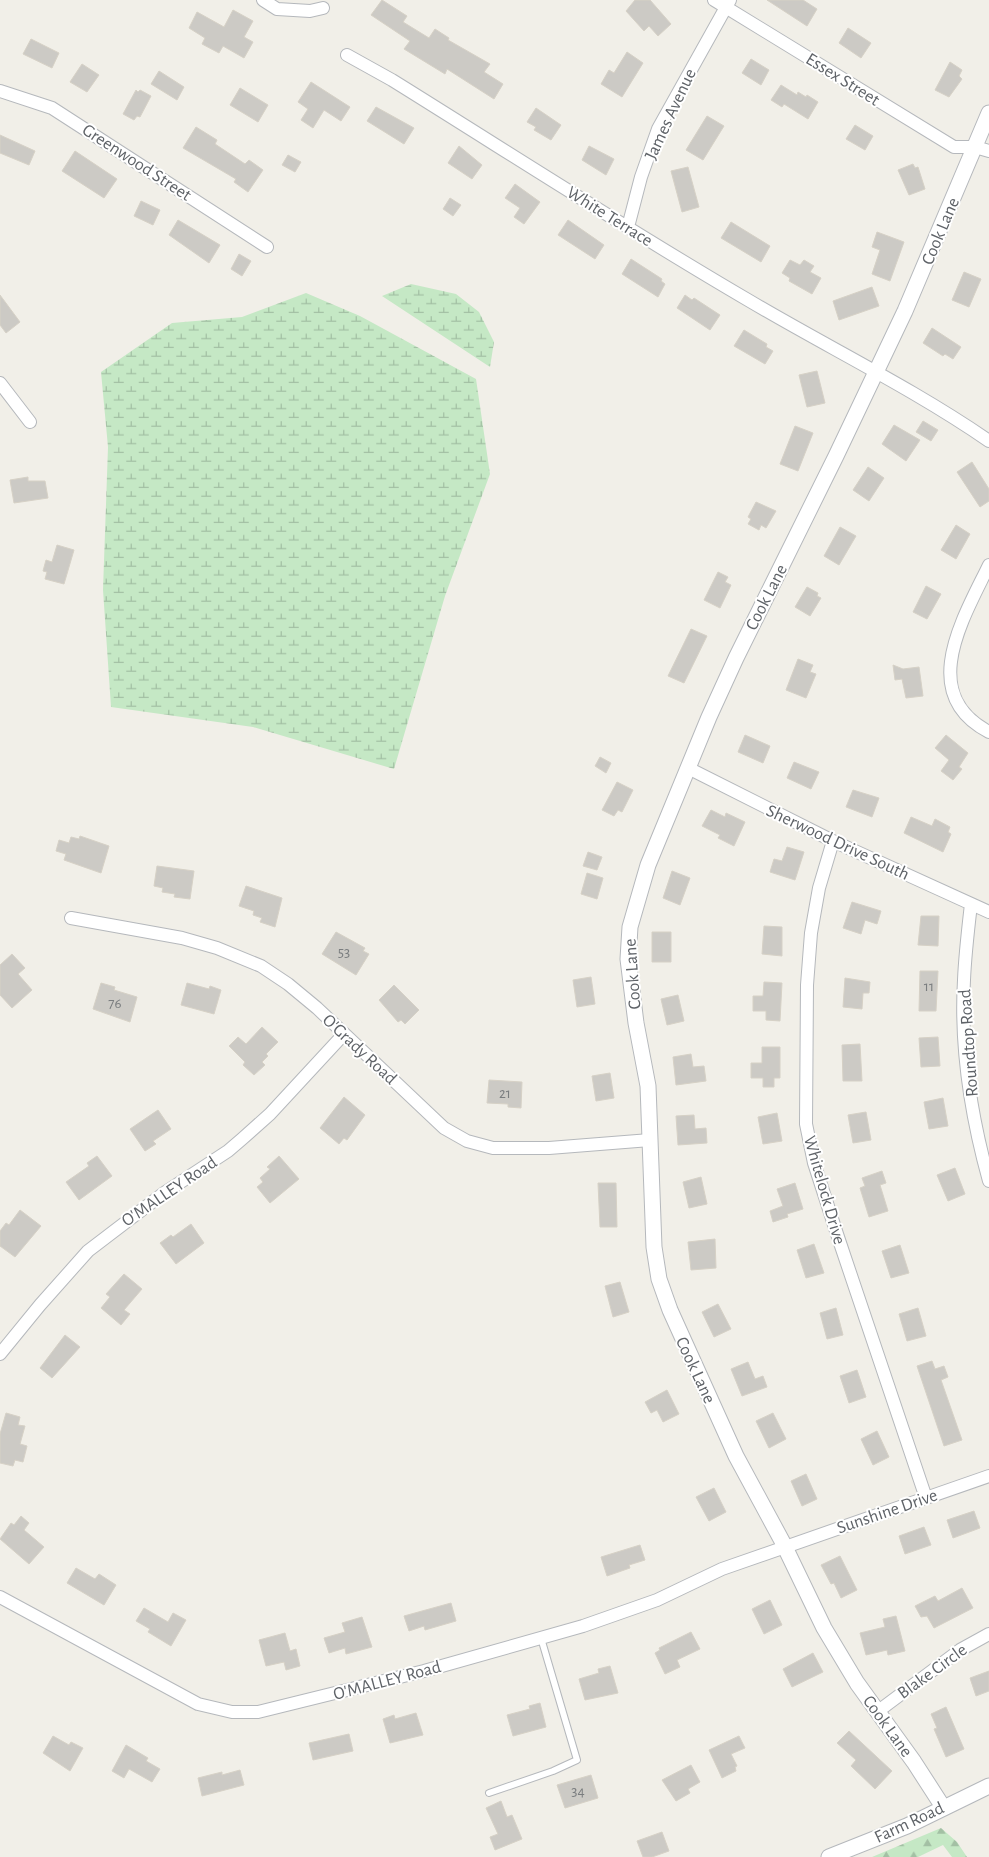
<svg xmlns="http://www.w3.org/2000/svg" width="989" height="1857" font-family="'Alegreya Sans',sans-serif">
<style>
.forest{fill:url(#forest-firs)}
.wetland{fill:url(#wetland-marsh)}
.building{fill:#cccac5;stroke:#d6d1c6}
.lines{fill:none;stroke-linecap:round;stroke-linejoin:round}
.service-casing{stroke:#b5b8bc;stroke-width:8}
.minor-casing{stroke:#b5b8bc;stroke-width:14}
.tertiary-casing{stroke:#b5b8bc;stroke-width:17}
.service{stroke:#fff;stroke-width:6}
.minor{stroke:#fff;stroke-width:12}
.tertiary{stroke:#fff;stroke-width:15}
.labels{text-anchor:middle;stroke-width:4;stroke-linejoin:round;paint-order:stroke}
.number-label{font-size:15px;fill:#7a7d7f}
.street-label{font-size:18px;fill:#5f6368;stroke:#fff}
</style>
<defs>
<pattern id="forest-firs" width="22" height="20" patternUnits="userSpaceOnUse" patternTransform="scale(1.25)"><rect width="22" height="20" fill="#c5e8c5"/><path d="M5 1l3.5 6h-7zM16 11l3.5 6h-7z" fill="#a3c0a4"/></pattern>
<pattern id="wetland-marsh" width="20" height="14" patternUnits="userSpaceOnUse" patternTransform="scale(1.25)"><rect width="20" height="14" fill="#c5e8c5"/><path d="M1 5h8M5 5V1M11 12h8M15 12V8" fill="none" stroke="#a3c0a4"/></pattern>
</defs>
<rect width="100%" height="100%" fill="#f1efe8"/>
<path class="forest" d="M941,1828L957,1842L967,1857H952L943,1845L918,1857H872Z"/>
<path class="wetland" d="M411,284L456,294L479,312L494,342L490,367L382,296Z
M306,293L360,316L476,379L490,474L445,596L394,769L253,727L111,707L103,590L108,447L101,372L172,323L242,317Z"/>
<path class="building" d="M382,0L407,16L403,22L429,38L435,29L449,38L448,40L490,64L484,72L503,84L494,99L447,69L445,74L404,49L410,41L371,15Z
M635,0H650L671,24L658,36L649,26L644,31L626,11Z
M767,0H803L817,9L807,26Z
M233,10L253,21L244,37L253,42L244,58L223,46L219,53L202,44L205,38L189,28L197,12L224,27Z
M848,28L871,43L861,58L839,43Z
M31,39L59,53L52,68L23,54Z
M627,52L643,63L622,97L601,84L609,70L614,73Z
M751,59L769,70L761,85L742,73Z
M950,62L962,70L959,76L962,79L949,97L935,90Z
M82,64L99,75L87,92L70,82Z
M159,71L184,87L177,100L151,84Z
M311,82L350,107L341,121L324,110L313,128L301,120L308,109L298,102Z
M781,85L797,95L798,92L806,97L807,95L818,102L808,119L784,104L782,107L771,100Z
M240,88L268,105L258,122L230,105Z
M136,90L138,92L140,90L151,96L140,117L137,116L134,120L123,114Z
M376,107L414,128L404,144L367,121Z
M536,108L561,125L551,140L534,130L536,127L527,122Z
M707,116L724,126L703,160L686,150Z
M855,125L873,136L865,150L846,139Z
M196,127L217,140L215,144L245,164L249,160L263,170L248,192L234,182L236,179L183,148Z
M0,135L35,151L29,165L0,153Z
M459,146L482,165L472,179L448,163Z
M589,146L614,159L606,175L582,160Z
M75,151L117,179L104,198L62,171Z
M288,155L301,162L295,172L282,165Z
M913,164L915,168L918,167L925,189L909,195L898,170Z
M688,167L699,207L682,212L671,171Z
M515,184L540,202L524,224L514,217L520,208L505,198Z
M450,198L461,205L453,216L443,209Z
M141,201L160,210L153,225L134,216Z
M178,220L220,245L209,263L169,235Z
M568,220L604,245L595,259L558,235Z
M731,222L770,246L761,262L721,238Z
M877,232L904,242L890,281L872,274L880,250L872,247Z
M239,254L251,261L242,276L231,269Z
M631,259L662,279L661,281L665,284L658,297L622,274Z
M790,260L800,265L804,260L814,266L810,272L821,278L812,294L789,281L790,278L782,273Z
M964,272L981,279L969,307L952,300Z
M872,287L879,306L839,320L833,301Z
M0,295L20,322L6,333L0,325Z
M685,295L692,300L694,298L720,315L710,330L677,308Z
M932,328L961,347L953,359L945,354L943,356L923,343Z
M744,330L767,344L766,347L773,351L765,364L734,346Z
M817,371L825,403L807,407L799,375Z
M923,421L938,430L931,441L916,432Z
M894,425L920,440L906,461L882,444Z
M795,426L813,433L798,471L780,464Z
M972,462L989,489V501L980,507L957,472Z
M868,467L884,478L869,501L853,490Z
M28,477V481H45L48,498L14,503L10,480Z
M756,502L776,511L766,528L761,525L759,530L748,524L751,519L748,517Z
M956,525L970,534L956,559L941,550Z
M840,527L856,536L839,565L824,556Z
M57,545L74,550L64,584L45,579L47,572L43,571L46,560L52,562Z
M718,572L728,577L725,582L731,585L720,608L704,600Z
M926,586L941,594L927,619L913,612Z
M807,587L818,593L817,596L821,598L810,616L795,607Z
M691,629L707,636L684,683L668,676Z
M798,659L813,665L810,672L816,674L806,698L786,690Z
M893,665L903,669L919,667L923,696L906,698L902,679L895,680Z
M745,735L770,746L763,763L738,752Z
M946,735L968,753L959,767L962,769L953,780L941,771L949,760L935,748Z
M600,757L611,763L606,773L595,766Z
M794,762L819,772L811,789L787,778Z
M617,782L633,790L622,812L618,810L614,816L602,810Z
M853,790L879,798L872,817L846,807Z
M711,810L725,817L726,813L745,822L734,846L718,838L720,835L702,826Z
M911,817L932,826L935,819L950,827L948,832L951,834L943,852L904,833Z
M80,836L109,846L101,873L64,860L66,854L56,851L59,840L69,843L71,837L79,839Z
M787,847L804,852L795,880L770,872L774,859L782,861Z
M588,852L602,857L597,870L583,866Z
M157,866L194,871L190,899L174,897L175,894L162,892L163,888L154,886Z
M672,871L690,878L680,905L663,898Z
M587,873L603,878L597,899L581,894Z
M246,886L282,898L275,927L260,922L262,918L253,915L254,911L239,906Z
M852,902L881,911L877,924L865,920L861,934L843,928Z
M921,916H939L938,946L918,945Z
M764,926L782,927V956L762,954Z
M336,932L365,948L363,951L369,954L356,975L322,954Z
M652,932H671V962H652Z
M12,954L25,968L18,974L32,990L12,1008L0,995V965Z
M920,971H938L936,1011H919Z
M591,977L595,1004L577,1007L573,980Z
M845,978L870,982L869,993H863L862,1009L843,1007Z
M764,982L782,983L780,1021L766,1020V1011H753V996H763Z
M101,983L115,987L114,990L137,997L130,1022L93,1009Z
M187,983L209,989L210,986L221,990L214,1014L181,1005Z
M394,985L419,1010L405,1024L401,1020L398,1022L379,1000Z
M678,995L684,1021L667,1025L661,999Z
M262,1027L278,1042L266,1054L268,1056L262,1062L265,1065L254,1075L243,1065L245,1062L229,1046L238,1037L246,1044Z
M938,1037L940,1066L921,1067L919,1038Z
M860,1044L862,1081H843L842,1045Z
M762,1047H780V1078H774V1087H763V1078H751V1063H762Z
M691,1054L693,1067L704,1066L706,1081L676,1085L673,1057Z
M610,1073L614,1098L596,1101L592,1076Z
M489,1080L522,1082L521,1108L508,1107V1104L487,1103Z
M344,1097L365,1115L347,1140L344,1138L339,1144L320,1128Z
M943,1098L948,1126L929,1129L924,1102Z
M158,1110L171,1129L153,1141L156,1144L145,1151L130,1129Z
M866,1112L871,1140L853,1143L848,1115Z
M777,1113L782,1141L763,1144L758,1117Z
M694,1115L695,1129L706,1128L707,1143L678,1145L676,1116Z
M97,1156L112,1176L79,1200L66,1182L89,1166L87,1163Z
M279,1156L299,1179L270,1203L257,1187L263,1182L260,1178L270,1169L267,1167Z
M955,1168L965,1194L948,1201L937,1175Z
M882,1171L886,1183L880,1185L888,1211L869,1217L860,1188L865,1186L862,1178Z
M701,1177L707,1204L689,1208L683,1182Z
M598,1183H616L617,1227H600Z
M795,1183L803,1209L787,1214L788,1217L773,1222L770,1211L783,1206L777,1189Z
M20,1210L41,1226L15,1257L0,1246V1231L6,1223L9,1225Z
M191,1224L204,1243L176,1264L160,1243L171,1235L173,1237Z
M715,1239L716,1268L691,1270L688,1242Z
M814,1244L824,1273L806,1278L797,1250Z
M900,1245L909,1273L891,1278L882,1251Z
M124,1274L142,1289L124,1310L130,1314L121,1325L101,1308L110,1297L106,1294Z
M620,1282L629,1312L613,1317L605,1286Z
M718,1304L731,1329L714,1337L702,1312Z
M836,1308L843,1335L827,1339L820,1313Z
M918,1308L926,1336L907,1341L899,1314Z
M65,1335L80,1347L52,1378L40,1368Z
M932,1361L935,1369L944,1366L948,1377L941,1380L962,1440L944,1446L917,1366Z
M748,1362L755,1379L763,1376L767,1387L742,1396L731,1369Z
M857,1370L866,1397L849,1403L840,1376Z
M667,1390L679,1414L663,1422L657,1410L651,1413L645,1402Z
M6,1413L20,1417L18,1425L25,1426L20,1444L27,1446L23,1462L15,1460L13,1466L0,1463V1434Z
M773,1413L786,1439L769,1448L756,1421Z
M877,1431L889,1457L873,1465L861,1439Z
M806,1474L817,1499L802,1506L791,1481Z
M714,1488L726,1512L709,1521L696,1497Z
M974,1511L980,1528L953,1538L947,1520Z
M21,1516L29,1523L24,1530L44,1547L29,1564L0,1539L11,1523L14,1525Z
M924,1527L931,1545L905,1554L899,1536Z
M640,1545L645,1560L629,1565L630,1568L607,1576L601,1557Z
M840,1556L857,1590L841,1598L834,1583L831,1584L821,1565Z
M76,1568L95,1579L99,1574L116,1585L104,1605L67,1583Z
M962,1588L973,1608L934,1628L927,1616L921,1617L915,1606L935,1596L938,1601Z
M770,1600L782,1625L764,1634L752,1609Z
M451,1603L456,1621L425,1630L424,1626L409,1631L404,1616Z
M144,1608L168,1622L173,1613L186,1620L171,1646L148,1632L150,1629L136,1621Z
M896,1616L905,1651L888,1655L887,1650L866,1655L860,1633L885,1627L883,1619Z
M362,1617L372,1647L346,1654L345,1648L329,1653L324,1638L345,1632L342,1623Z
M691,1632L700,1649L677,1660L680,1667L665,1674L655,1653L660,1650L659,1648Z
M285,1633L290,1651L296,1649L300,1666L286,1670L284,1662L266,1666L259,1640Z
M813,1653L823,1672L792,1687L783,1669Z
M610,1666L618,1693L585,1700L579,1679L599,1673L598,1669Z
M989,1671V1691L976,1696L970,1678Z
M540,1703L546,1727L513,1736L507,1715L530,1709L529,1706Z
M946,1707L964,1749L946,1757L934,1729L937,1728L931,1714Z
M416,1713L423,1735L390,1743L383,1719L394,1715L395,1719Z
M849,1731L892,1771L875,1789L851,1766L856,1760L837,1743Z
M349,1734L353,1751L313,1760L309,1743Z
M53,1736L69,1745L71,1742L83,1748L70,1771L43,1753Z
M739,1736L745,1748L731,1754L737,1766L735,1767L736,1771L722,1778L709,1750Z
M126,1745L148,1758L146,1761L160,1769L152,1782L129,1769L124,1778L112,1771Z
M691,1765L700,1782L688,1789L690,1793L676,1801L662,1780Z
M240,1770L244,1785L202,1796L198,1778L222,1772V1775Z
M591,1775L598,1798L565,1808L557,1785Z
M501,1801L507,1817L512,1815L522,1839L495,1850L490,1837L498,1834L486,1808Z
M662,1832L669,1851L652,1857H643L637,1841Z"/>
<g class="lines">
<g class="service-casing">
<path id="service" d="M489,1793L553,1771L577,1760L541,1638"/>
</g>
<g class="minor-casing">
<path id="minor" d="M263,0L277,9L310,11L323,8
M714,0L954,147H975L989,151
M347,55L392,80C511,154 628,230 748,300C829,348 912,388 989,441
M0,91L52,108L267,247
M628,227L641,177L658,129L730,0
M0,383L30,422
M989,565C964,617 916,694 989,732
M688,768L833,841L989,912
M833,841L819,888L811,933L807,985L806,1124L814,1163L837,1234L926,1498
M971,904C968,930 965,955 964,980C960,1048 971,1116 989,1181
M71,918L182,938L217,948L261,966L288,984L317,1008L444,1128L467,1141L493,1148H549L650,1140
M0,1354L40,1305L88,1251L164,1193L228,1151L242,1139L270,1114L344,1034
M0,1597L198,1704L232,1712H258L424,1671L583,1626L657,1600L722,1569L989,1476
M877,1712L960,1650L989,1634"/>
</g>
<g class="tertiary-casing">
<path id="tertiary" d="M943,1807L914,1762L857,1683L824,1628L782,1541L736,1456L670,1310L659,1279L654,1247L648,1086L636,1023L628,959L630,927L648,865L709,717L736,658L836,456L905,311L989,113
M829,1857L907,1826L989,1786"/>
</g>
<use href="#service" class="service"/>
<use href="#minor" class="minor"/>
<use href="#tertiary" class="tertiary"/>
</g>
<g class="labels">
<g class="number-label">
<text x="344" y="957">53</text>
<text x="929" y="991">11</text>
<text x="115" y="1008">76</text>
<text x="505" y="1098">21</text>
<text x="578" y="1796">34</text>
</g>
<g class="street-label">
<text transform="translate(843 79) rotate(32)" y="6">Essex Street</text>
<text transform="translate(670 114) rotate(-65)" y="6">James Avenue</text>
<text transform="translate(137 162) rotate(33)" y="6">Greenwood Street</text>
<text transform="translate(610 216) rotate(32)" y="6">White Terrace</text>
<text transform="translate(940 231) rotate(-67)" y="6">Cook Lane</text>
<text transform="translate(766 597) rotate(-63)" y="6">Cook Lane</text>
<text transform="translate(838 842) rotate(25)" y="6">Sherwood Drive South</text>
<text transform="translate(632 974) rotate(-94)" y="6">Cook Lane</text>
<text transform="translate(968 1043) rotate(-94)" y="6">Roundtop Road</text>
<text transform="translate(360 1049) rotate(43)" y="6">O'Grady Road</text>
<text transform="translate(825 1190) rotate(74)" y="6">Whitelock Drive</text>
<text transform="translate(169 1191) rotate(-34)" y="6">O'MALLEY Road</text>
<text transform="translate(696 1370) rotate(65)" y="6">Cook Lane</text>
<text transform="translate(887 1511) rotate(-19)" y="6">Sunshine Drive</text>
<text transform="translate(932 1671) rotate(-36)" y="6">Blake Circle</text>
<text transform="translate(387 1680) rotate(-15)" y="6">O'MALLEY Road</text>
<text transform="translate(888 1726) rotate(54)" y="6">Cook Lane</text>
<text transform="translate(909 1822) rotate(-25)" y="6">Farm Road</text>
</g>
</g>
</svg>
